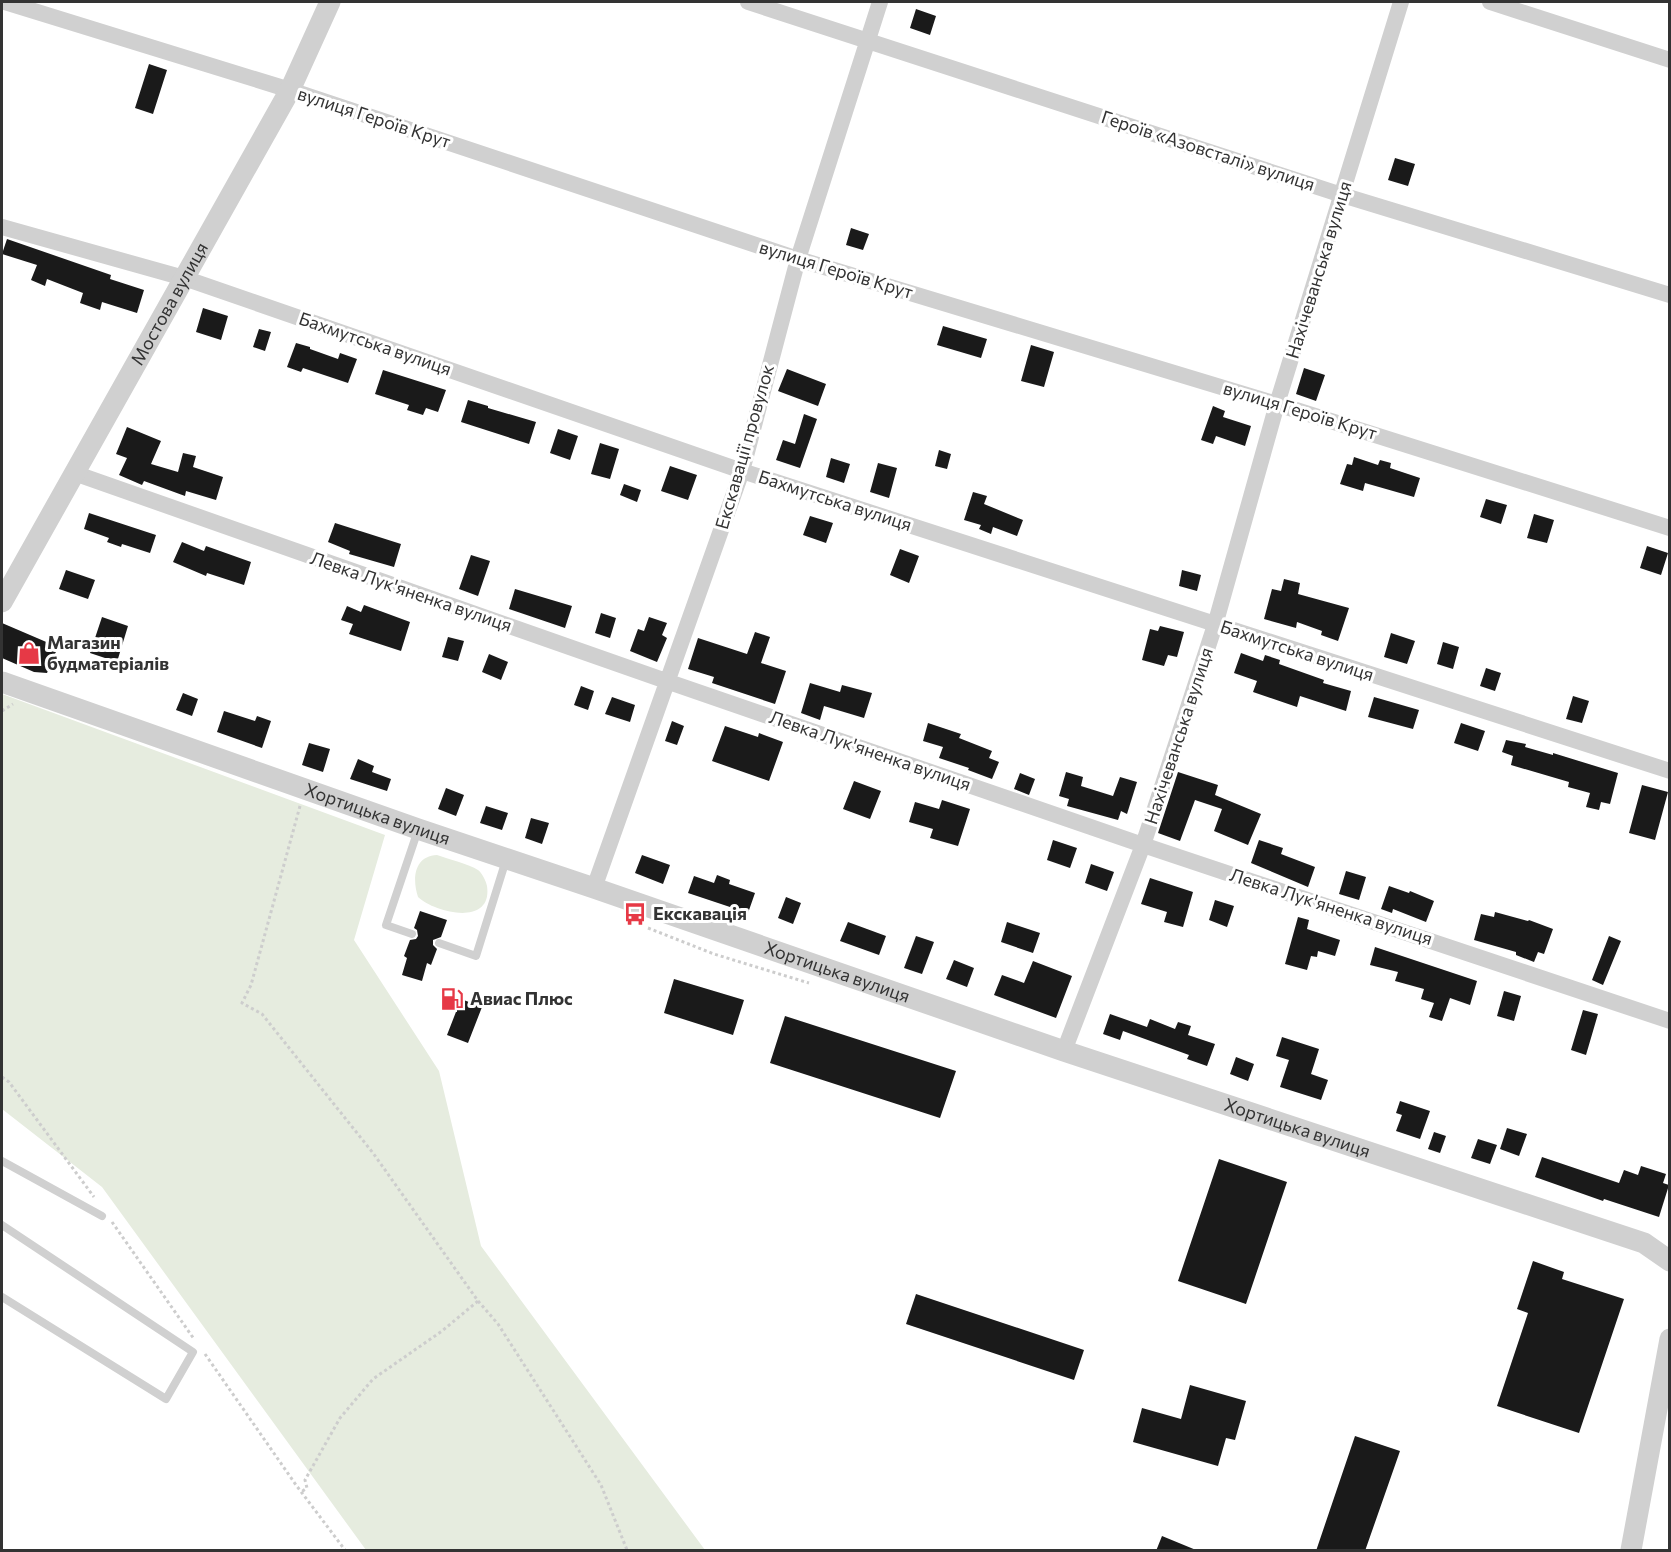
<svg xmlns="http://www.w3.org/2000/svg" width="1671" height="1552" font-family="Commissioner,sans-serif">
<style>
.green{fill:#e6ecdf}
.building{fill:#1a1a1a}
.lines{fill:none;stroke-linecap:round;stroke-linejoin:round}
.path{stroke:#cdcdcd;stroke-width:3;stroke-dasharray:3 3;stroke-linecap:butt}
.service{stroke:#d0d0d0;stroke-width:8}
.minor{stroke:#d0d0d0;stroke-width:16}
.tertiary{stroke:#d0d0d0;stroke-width:21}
.labels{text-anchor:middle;stroke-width:6;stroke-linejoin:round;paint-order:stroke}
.street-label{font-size:18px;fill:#333;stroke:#fff}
.poi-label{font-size:18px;font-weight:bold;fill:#333;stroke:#fff;text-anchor:start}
</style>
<rect width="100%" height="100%" fill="#fff"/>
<path class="green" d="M2,694L385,835L354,940L439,1071L481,1246L705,1550H366L102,1187L2,1109Z
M437,855C448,859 469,864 478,870C482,873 486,881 487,886C493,927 435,913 418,897C412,879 414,856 437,855Z"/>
<path class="building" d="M916,9L936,16L930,35L910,28Z
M149,64L167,70L153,114L135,108Z
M1395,158L1415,164L1408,186L1388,180Z
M851,228L869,234L863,250L846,245Z
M7,239L111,275L110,279L144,290L137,313L102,302L100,310L80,303L83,293L47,279L45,286L31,280L37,265L2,254Z
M203,308L228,316L221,340L196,332Z
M943,326L987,339L981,358L937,345Z
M259,329L271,332L265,351L253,347Z
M296,343L310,347V349L338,359L340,353L357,359L348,383L303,368L301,372L287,367Z
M1031,345L1054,352L1044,387L1021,381Z
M1304,368L1325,375L1316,401L1296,394Z
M787,369L826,384L818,406L778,391Z
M383,370L446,390L438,412L426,408L423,415L407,410L409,405L375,394Z
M468,400L488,406V408L536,422L529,444L461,422Z
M1213,406L1225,411L1223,417L1251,426L1245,446L1216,436L1213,444L1201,440Z
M804,414L817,419L800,468L776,460L783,440L795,444Z
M127,427L161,441L151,464L178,472L183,453L196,456L193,467L223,477L216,500L186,491L185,496L144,481L142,485L119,475L127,458L116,454Z
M558,429L578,436L570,460L550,453Z
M600,443L619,449L610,479L591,474Z
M939,450L951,454L947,469L935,466Z
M1354,457L1378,465L1380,460L1391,463L1390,468L1420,478L1414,497L1365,483L1363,491L1340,484L1347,464L1352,465Z
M831,458L850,464L844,483L826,477Z
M878,463L897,468L889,498L870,492Z
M670,466L697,475L688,500L661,491Z
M624,484L641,490L637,502L620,495Z
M973,492L987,496L984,504L1023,520L1017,536L993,527L991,534L979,529L981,525L964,520Z
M1486,499L1507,505L1501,524L1480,517Z
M89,513L156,535L150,553L122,544L121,547L107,542L109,538L84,529Z
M1534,514L1554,520L1547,543L1527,538Z
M810,516L833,523L826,543L803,535Z
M335,523L401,544L394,567L349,554L350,551L328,542Z
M182,542L204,551L206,546L251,562L244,585L207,573L206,576L173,562Z
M1647,546L1668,553L1661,575L1640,568Z
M900,549L919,556L909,583L890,575Z
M471,555L490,561L478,596L459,589Z
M66,570L95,580L88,599L59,589Z
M1182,570L1201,575L1197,591L1179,586Z
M1284,579L1300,583L1298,594L1349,608L1338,641L1321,635L1322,631L1297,622L1296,628L1264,619L1272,589L1281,591Z
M515,589L572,606L565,628L509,609Z
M364,605L410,622L401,651L349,634L353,624L341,620L347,606L361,612Z
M601,613L616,618L610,638L595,633Z
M102,617L128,626L117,662L90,653Z
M649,617L667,623L662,635L667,638L657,662L630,651L638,629L644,631Z
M2,623L58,647L47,673L34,672L2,658Z
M1160,626L1184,632L1177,657L1168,655L1164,666L1142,660L1150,629L1158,631Z
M755,632L770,637L761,663L786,671L775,704L712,683L714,677L688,669L698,638L747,654Z
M1391,633L1415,641L1407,664L1384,657Z
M448,637L464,641L458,661L442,657Z
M1443,642L1459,647L1453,669L1437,664Z
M1241,653L1263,661L1265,655L1280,660L1279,664L1324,680L1323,683L1351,691L1346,711L1300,696L1297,707L1253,692L1257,681L1234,673Z
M489,654L508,662L501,680L482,672Z
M1486,668L1501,673L1495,691L1480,686Z
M810,683L840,692L842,685L872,693L864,718L824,706L820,720L801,713Z
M581,686L594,691L588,710L574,705Z
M183,693L198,699L192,716L176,710Z
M1573,696L1589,701L1582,723L1566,719Z
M612,697L635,705L630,722L605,714Z
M1374,697L1419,710L1413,729L1368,717Z
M224,711L255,721L257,716L271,721L262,748L217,732Z
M672,721L684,726L677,745L665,741Z
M928,723L961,734L959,738L992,751L989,758L999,762L992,779L968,770L969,768L939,758L943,747L923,741Z
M1461,723L1485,731L1478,751L1454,743Z
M725,726L758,737L759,733L783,742L769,781L712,761Z
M1506,740L1526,744L1525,747L1553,755V753L1618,773L1610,804L1601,802L1599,810L1586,807L1590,793L1568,787L1569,782L1511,765L1513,756L1502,752Z
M309,743L330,749L323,772L302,765Z
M358,759L374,766L372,772L391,779L387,791L350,779Z
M1066,772L1083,777L1081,786L1113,796L1120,777L1137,782L1127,814L1121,811L1118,820L1067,806L1069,799L1059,796Z
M1178,772L1218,785L1215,795L1261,814L1248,845L1214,831L1222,809L1195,800L1180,841L1158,833Z
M1020,773L1035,779L1029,795L1014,789Z
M854,781L881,791L870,819L843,809Z
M1642,785L1668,792L1655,840L1629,833Z
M446,788L464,795L456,816L438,809Z
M942,800L970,809L958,846L930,838L933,829L909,822L915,802L939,809Z
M486,806L508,813L502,830L480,823Z
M531,818L549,823L542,844L525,838Z
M1053,840L1077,848L1070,868L1047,860Z
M1259,840L1283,848L1281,854L1315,867L1308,887L1251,863Z
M642,855L670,865L663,884L635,873Z
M1091,864L1114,872L1107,891L1085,883Z
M1346,871L1366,877L1359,900L1339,894Z
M717,875L730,880L729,884L755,893L748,913L688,893L694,876L714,883Z
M1150,878L1193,892L1183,927L1164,922L1167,912L1141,904Z
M1389,886L1409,893L1410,891L1434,901L1426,922L1393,909L1392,913L1381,909Z
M786,897L801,903L793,924L778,918Z
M1215,900L1234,906L1227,927L1209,920Z
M420,911L447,920L441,937L433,940V945L437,949L431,965L427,963L422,981L402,975L407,958L404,956L410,940L416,939L418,936L417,930L414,928Z
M1495,912L1528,921L1529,920L1553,929L1544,954L1538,952L1534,962L1516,955V952L1474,940L1481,914L1494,917Z
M1298,917L1309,920L1307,929L1340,940L1335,956L1318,951L1317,957L1311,956L1307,970L1285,964Z
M848,922L886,936L879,955L840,941Z
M1007,922L1040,933L1033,953L1001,942Z
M916,936L934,942L922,974L904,968Z
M1609,936L1621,941L1603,985L1592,980Z
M1375,947L1477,981L1470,1005L1450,998L1442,1021L1429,1017L1434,1003L1421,999L1424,989L1395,981L1398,972L1370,965Z
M954,960L974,968L967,987L946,979Z
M1033,961L1072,976L1056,1018L994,995L1002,975L1024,983Z
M674,979L744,1000L733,1035L664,1013Z
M1504,991L1521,996L1514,1021L1497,1016Z
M461,999L482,1007L468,1043L447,1035Z
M1583,1010L1598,1014L1586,1055L1571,1050Z
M1110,1014L1147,1027L1150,1019L1175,1029L1178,1022L1191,1026L1188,1035L1215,1044L1207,1066L1187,1059L1189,1055L1123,1031L1120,1040L1103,1034Z
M785,1016L956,1071L940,1118L770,1063Z
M1282,1037L1319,1049L1311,1074L1328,1080L1321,1100L1280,1087L1289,1060L1276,1056Z
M1236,1057L1254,1064L1248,1081L1230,1074Z
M1400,1101L1430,1111L1420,1139L1396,1131L1402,1115L1396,1113Z
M1507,1128L1527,1134L1519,1156L1500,1149Z
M1434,1132L1446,1136L1440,1153L1428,1149Z
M1478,1139L1497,1145L1490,1164L1471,1158Z
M1542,1157L1619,1183L1624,1170L1638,1175L1641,1166L1666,1174L1663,1183L1669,1185L1659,1217L1604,1199L1603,1201L1535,1177Z
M1219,1159L1287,1182L1246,1304L1178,1281Z
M1533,1261L1564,1272L1562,1279L1624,1299L1579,1433L1497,1406L1528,1313L1517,1309Z
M916,1294L1084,1350L1074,1380L906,1324Z
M1190,1385L1246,1401L1235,1440L1226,1438L1218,1466L1133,1442L1142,1408L1181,1419Z
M1355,1436L1400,1451L1365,1551H1316Z
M1162,1536L1196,1550V1551H1156Z"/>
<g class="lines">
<path class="path" d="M2,711L13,704
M300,806L251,985L242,1003L262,1014L373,1153L478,1301L442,1331L373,1379L340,1418L305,1480L307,1488L301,1492
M648,928L714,954L809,983
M2,1077L9,1082L94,1197
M112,1222L194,1339
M478,1301L498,1324L601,1485L627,1550
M205,1354L296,1485L345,1550"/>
<path class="service" d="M412,934L386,925L418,830
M439,943L476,956L506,860
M2,1161L102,1216
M2,1225L193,1352L166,1399L2,1297"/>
<path class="minor" d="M5,2L290,90L798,259L1277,404L1670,528
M748,2L1342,195L1670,295
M1490,2L1670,60
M2,227L184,278L742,471L1670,771
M74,473L669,682L1143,845L1670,1021
M594,888L742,471L798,259L880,2
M1064,1051L1143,845L1215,625L1277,404L1401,2"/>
<g class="tertiary">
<path id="s1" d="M2,602L290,90L330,2"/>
<path id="s2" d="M2,682L418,829L594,888L1064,1051L1644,1243L1670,1261"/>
<path d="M1631,1550L1670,1339"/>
</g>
</g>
<defs>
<g id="shop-bare" transform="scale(1.8)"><path d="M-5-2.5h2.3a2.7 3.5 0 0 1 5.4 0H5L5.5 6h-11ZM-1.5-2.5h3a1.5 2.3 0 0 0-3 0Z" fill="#e63946" stroke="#fff" stroke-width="2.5" paint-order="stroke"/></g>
<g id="bus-bare" transform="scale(1.8)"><path d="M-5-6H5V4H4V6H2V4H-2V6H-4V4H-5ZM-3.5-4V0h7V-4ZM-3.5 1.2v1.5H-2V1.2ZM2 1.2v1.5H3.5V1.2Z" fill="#e63946" stroke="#fff" stroke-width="2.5" paint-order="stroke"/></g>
<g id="fuel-bare" transform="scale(1.8)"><path d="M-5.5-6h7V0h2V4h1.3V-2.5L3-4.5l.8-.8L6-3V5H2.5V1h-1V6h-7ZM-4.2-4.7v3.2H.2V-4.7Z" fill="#e63946" stroke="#fff" stroke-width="2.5" paint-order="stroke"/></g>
</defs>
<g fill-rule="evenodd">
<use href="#shop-bare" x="29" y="653"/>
<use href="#bus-bare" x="635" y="914"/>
<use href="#fuel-bare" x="452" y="999"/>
</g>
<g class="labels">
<g class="street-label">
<text transform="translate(374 118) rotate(18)" y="6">вулиця Героїв Крут</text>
<text transform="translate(1208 151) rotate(18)" y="6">Героїв «Азовсталі» вулиця</text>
<text transform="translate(836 270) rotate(17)" y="6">вулиця Героїв Крут</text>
<text transform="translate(1319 270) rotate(-73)" y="6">Нахічеванська вулиця</text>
<text dy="6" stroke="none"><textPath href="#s1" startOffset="342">Мостова вулиця</textPath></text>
<text transform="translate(375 344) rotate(19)" y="6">Бахмутська вулиця</text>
<text transform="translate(1300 411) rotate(17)" y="6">вулиця Героїв Крут</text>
<text transform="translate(745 447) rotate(-74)" y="6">Екскавації провулок</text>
<text transform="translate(835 501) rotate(18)" y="6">Бахмутська вулиця</text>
<text transform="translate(411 592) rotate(19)" y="6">Левка Лук'яненка вулиця</text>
<text transform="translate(1297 651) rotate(18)" y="6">Бахмутська вулиця</text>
<text transform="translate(1179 736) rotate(-72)" y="6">Нахічеванська вулиця</text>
<text transform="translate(870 751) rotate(19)" y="6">Левка Лук'яненка вулиця</text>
<text dy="6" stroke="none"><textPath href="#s2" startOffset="398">Хортицька вулиця</textPath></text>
<text transform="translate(1331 907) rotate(18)" y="6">Левка Лук'яненка вулиця</text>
<text dy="6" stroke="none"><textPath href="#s2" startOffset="884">Хортицька вулиця</textPath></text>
<text dy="6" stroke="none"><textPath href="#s2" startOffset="1370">Хортицька вулиця</textPath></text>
</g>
<g class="poi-label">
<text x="47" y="649">Магазин<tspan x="47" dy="21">будматеріалів</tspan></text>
<text x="653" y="920">Екскавація</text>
<text x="470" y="1005">Авиас Плюс</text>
</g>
</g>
<rect width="1671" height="1552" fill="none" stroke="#333333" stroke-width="6"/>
</svg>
